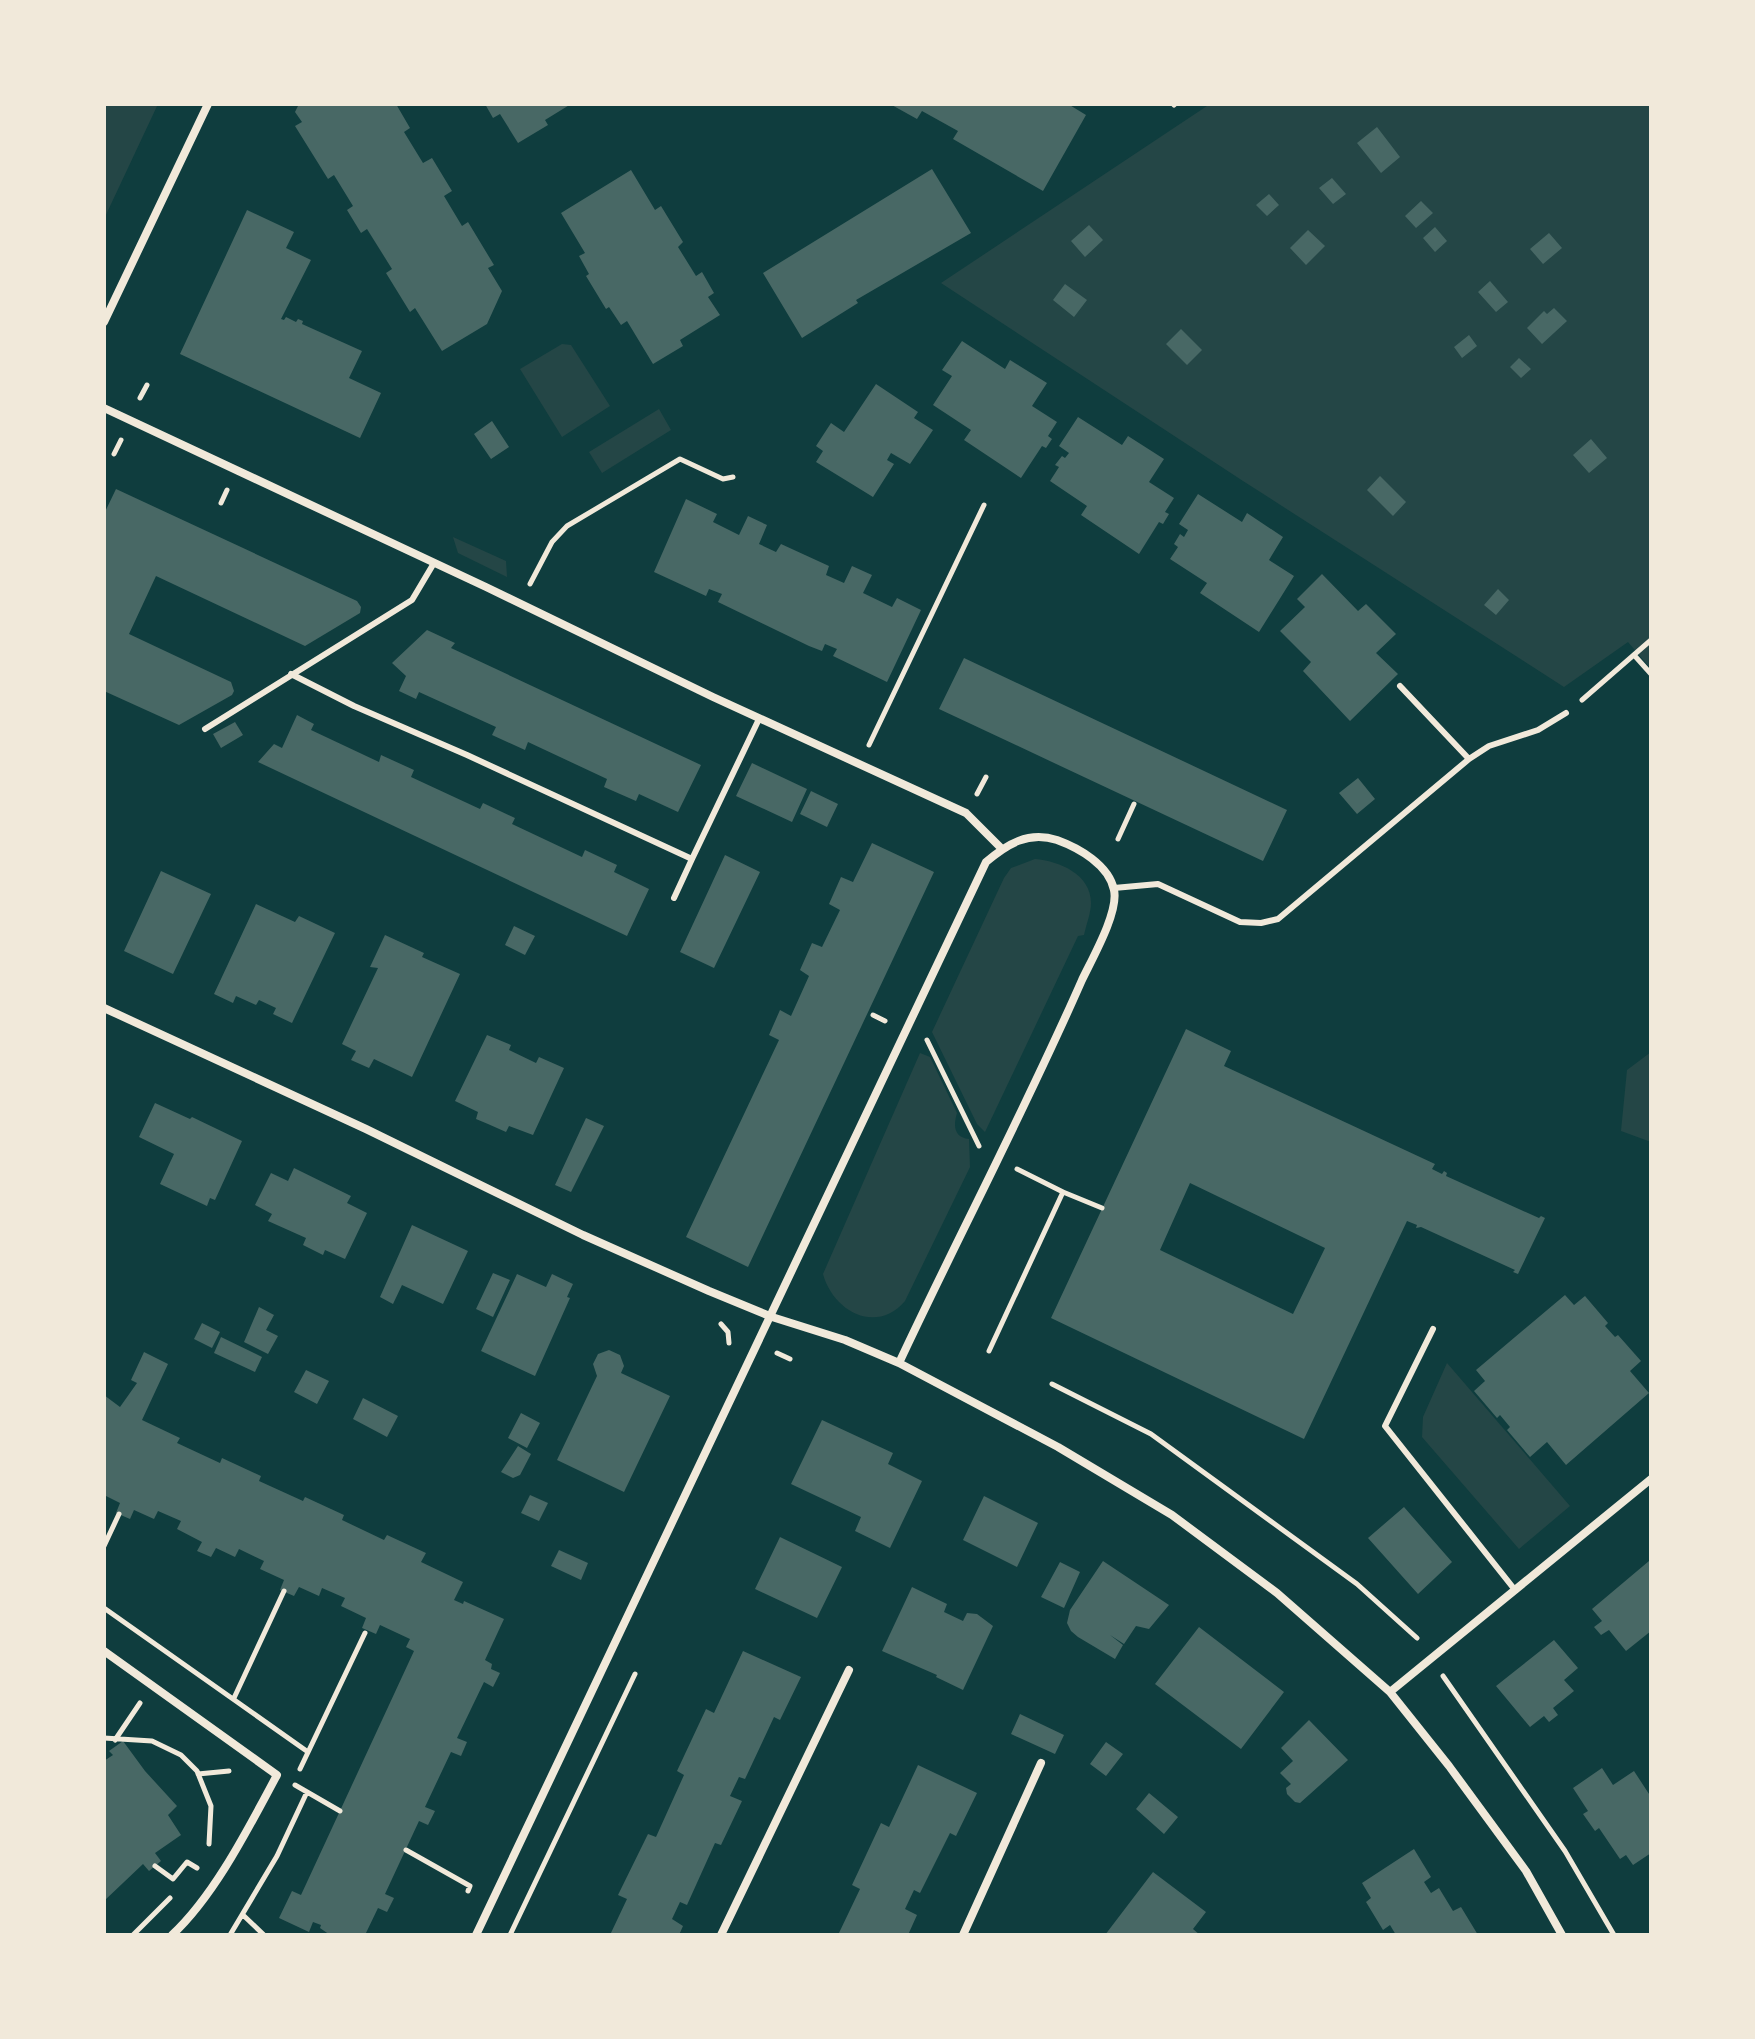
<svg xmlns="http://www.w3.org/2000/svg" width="1755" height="2039" font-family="Roboto,sans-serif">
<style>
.green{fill:#244646}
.building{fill:#486865;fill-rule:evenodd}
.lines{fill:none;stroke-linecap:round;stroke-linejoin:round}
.path{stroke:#f1e9da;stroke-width:5}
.service{stroke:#f1e9da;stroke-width:6}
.minor{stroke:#f1e9da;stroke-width:8}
</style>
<rect width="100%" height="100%" fill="#0f3d3e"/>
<path class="green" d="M104,104H158L104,219Z
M1210,104H1651V669L1628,642L1564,687L1243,481L941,283Z
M562,344L571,345L610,406L562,437L520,369Z
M659,409L671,430L602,473L589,452Z
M453,537L506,561L507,577L458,553Z
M1035,859C1059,861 1091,874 1091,903C1091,913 1086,925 1084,935L1078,936L985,1132L977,1124L932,1032L1004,878L1011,868Z
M1651,1052V1142L1621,1131L1627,1070Z
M920,1053L930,1057L957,1113C953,1126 954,1137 969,1139L970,1167L905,1301C876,1335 833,1311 823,1274Z
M1447,1363L1570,1506L1519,1549L1422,1437L1423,1417Z"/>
<path class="building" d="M299,104H396L410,128L404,132L423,163L432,158L452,191L444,196L462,226L468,222L494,265L488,268L502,291L487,324L442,351L415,308L410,312L386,273L392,269L367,229L361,233L347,210L353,206L334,175L328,179L295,126L302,122L295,112Z
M485,104H571L545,120L548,125L518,143L500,114L493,118Z
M890,104H1068L1086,115L1043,191L953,139L958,131L922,111L917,119Z
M1377,127L1400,157L1381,173L1357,143Z
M932,169L971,233L856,300L858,303L802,338L763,273Z
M631,170L655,210L661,206L683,242L678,247L696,276L702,272L714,293L708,297L720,315L680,340L683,346L653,364L627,321L621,325L609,307L606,309L586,276L589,274L579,256L585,253L561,213Z
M1332,178L1346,194L1333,204L1319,188Z
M1269,194L1279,205L1267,216L1256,205Z
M1421,201L1433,213L1416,228L1405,216Z
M247,210L294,232L286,248L311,260L281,319L284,320L286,317L296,322L298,319L303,321L302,324L362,351L349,378L381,393L360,438L180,354Z
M1089,225L1103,240L1085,257L1071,241Z
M1435,227L1447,241L1435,252L1423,238Z
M1308,230L1325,246L1306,265L1290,248Z
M1549,233L1562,248L1543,264L1530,249Z
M1490,281L1508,302L1496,312L1478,292Z
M1065,284L1087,300L1074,317L1053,300Z
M1554,308L1567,321L1542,344L1527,328L1544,311L1547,314Z
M1181,329L1202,350L1187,365L1166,344Z
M1469,335L1477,346L1462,358L1454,347Z
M962,341L1005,369L1010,360L1047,383L1032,406L1057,422L1048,436L1052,439L1046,448L1042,446L1021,478L964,440L971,430L933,405L952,376L942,370Z
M1519,358L1531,369L1521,378L1510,367Z
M876,384L918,412L914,418L933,430L910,464L891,453L887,460L894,464L873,497L816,462L823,451L816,446L831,423L844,432Z
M1078,417L1122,445L1128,436L1164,459L1149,482L1174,498L1165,512L1169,514L1163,524L1159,522L1139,554L1081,515L1087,506L1050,481L1059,467L1055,465L1062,456L1065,458L1069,453L1059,446Z
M492,421L509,447L491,459L474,434Z
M1591,439L1607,458L1589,473L1573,455Z
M1380,476L1406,502L1393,516L1367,490Z
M116,489L357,601L361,607L360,613L305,646L156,576L129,634L231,682L234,691L232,695L179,725L104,691V514Z
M1198,494L1242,522L1247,513L1283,537L1269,560L1294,576L1259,632L1200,593L1207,583L1170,559L1178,547L1174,544L1180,534L1184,537L1188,530L1179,524Z
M686,499L717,514L713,522L739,535L748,516L767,525L759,544L776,552L781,544L829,566L826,575L844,583L852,566L872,575L863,593L892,607L897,598L921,610L887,682L833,656L837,649L825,644L822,651L809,646L718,602L722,594L709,589L706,596L654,572Z
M1322,574L1358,611L1366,604L1396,634L1376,653L1398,674L1350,721L1303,671L1311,662L1280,631L1305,607L1297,599Z
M1498,589L1509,600L1496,615L1484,605Z
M427,630L455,643L451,648L701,765L678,812L639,794L636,801L604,787L607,779L528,742L525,750L492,735L496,727L419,692L416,699L399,691L406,676L392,663Z
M964,658L1287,810L1263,861L939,709Z
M297,715L314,724L311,730L379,762L381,755L414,770L411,777L480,809L483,803L515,818L512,824L582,857L585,850L617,865L614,872L649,889L627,936L258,762L274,744L282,748Z
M235,722L243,735L221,748L213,734Z
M752,763L807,789L792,822L736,796Z
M1358,778L1375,799L1357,814L1339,793Z
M811,791L838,804L827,827L800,814Z
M872,843L934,872L748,1267L686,1237L779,1040L769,1035L780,1010L791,1016L809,976L800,970L812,943L822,947L840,910L829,904L841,877L853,882Z
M725,855L760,872L714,968L680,952Z
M161,871L211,894L173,974L124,951Z
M256,904L295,922L299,916L335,933L292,1023L273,1014L276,1008L259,1000L256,1005L236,996L233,1003L214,994Z
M514,926L535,936L525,955L505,945Z
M385,935L424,953L422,957L460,974L412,1077L374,1059L369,1068L351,1060L356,1051L342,1044L378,968L370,967Z
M1186,1029L1231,1051L1224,1066L1435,1164L1432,1169L1442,1174L1444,1171L1447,1173L1446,1176L1539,1218L1541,1216L1545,1218L1518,1274L1513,1272L1515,1270L1421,1227L1416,1228L1417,1225L1407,1221L1304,1439L1051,1318ZM1190,1183L1325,1248L1293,1314L1160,1250Z
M487,1035L511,1045L509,1050L536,1063L539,1057L564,1068L533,1135L509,1126L506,1132L488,1124L476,1119L478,1112L455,1101Z
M155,1103L190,1119L192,1117L242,1141L215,1200L210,1198L207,1206L160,1184L174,1154L139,1137Z
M586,1118L604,1126L571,1192L555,1185Z
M294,1168L351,1196L347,1203L367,1213L345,1259L325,1250L323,1255L303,1245L306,1238L268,1221L272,1214L255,1205L271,1173L288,1181Z
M412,1225L468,1251L443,1304L402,1285L393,1304L380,1297Z
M493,1273L510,1280L493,1317L476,1309Z
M517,1274L546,1287L552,1274L573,1284L567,1297L570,1298L535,1376L481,1351Z
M1565,1295L1574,1305L1585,1296L1608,1323L1605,1326L1615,1337L1618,1335L1641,1361L1630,1371L1649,1393L1566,1465L1547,1442L1530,1457L1507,1430L1510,1427L1500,1415L1497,1418L1474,1391L1485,1381L1476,1370Z
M259,1307L274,1315L266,1330L278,1336L268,1354L244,1342Z
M202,1323L220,1332L212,1348L194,1339Z
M221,1337L262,1357L255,1372L214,1353Z
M609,1350L620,1355L624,1366L621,1373L670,1396L624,1492L557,1460L597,1376L593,1364L598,1354Z
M144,1352L168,1364L142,1420L180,1438L177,1443L220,1463L222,1458L261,1476L259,1481L303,1501L305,1497L344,1515L342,1520L384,1540L387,1535L426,1553L421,1562L463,1582L454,1600L463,1604L464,1601L504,1619L485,1660L492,1664L491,1669L500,1673L493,1687L484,1682L457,1738L467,1742L461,1756L451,1752L425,1807L435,1811L428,1825L419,1821L385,1894L394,1898L387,1912L378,1908L365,1935H330L320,1928L321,1925L313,1922L309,1932L279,1918L292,1891L301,1895L414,1651L406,1647L410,1639L380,1625L376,1634L362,1628L366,1618L341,1606L345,1598L322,1588L319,1596L299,1587L294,1596L280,1590L284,1580L260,1569L264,1561L239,1549L235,1557L216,1548L211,1557L197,1551L202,1542L177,1529L181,1521L158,1511L154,1519L134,1510L130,1519L116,1513L120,1503L104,1495V1395L120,1407L137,1383L131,1380Z
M306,1370L329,1381L317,1404L294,1392Z
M363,1398L398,1416L387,1437L353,1419Z
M521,1413L540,1423L527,1448L508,1438Z
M822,1420L893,1453L888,1464L922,1481L890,1548L855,1531L861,1517L791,1484Z
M518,1446L531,1454L520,1475L513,1478L501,1472Z
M530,1495L548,1503L539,1521L521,1513Z
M984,1496L1038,1523L1017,1567L963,1540Z
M1404,1507L1452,1562L1418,1594L1368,1538Z
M780,1537L842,1567L817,1618L755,1589Z
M559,1550L588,1563L581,1580L551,1566Z
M1103,1561L1169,1605L1149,1629L1136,1626L1124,1644L1110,1635L1123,1645L1115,1659L1078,1637L1071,1631L1067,1623L1070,1610Z
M1649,1561L1651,1631L1626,1651L1609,1630L1601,1635L1594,1627L1602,1621L1592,1609Z
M1060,1562L1080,1572L1064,1608L1041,1597Z
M912,1587L947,1604L944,1612L963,1621L967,1613L977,1614L993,1626L963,1690L936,1677L937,1675L882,1651Z
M1199,1627L1284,1692L1241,1749L1155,1684Z
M1554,1640L1578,1668L1564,1680L1574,1691L1553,1708L1558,1715L1549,1722L1544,1716L1530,1727L1496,1686Z
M743,1651L801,1677L780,1720L774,1717L745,1779L739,1777L730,1796L742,1801L721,1845L715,1843L687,1905L680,1902L672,1919L683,1926L679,1935H610L627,1899L618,1895L648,1834L656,1837L684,1775L677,1771L706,1709L714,1713Z
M1020,1714L1064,1735L1055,1754L1011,1734Z
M1309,1720L1348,1760L1300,1803L1295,1802L1287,1794L1286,1788L1291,1784L1280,1773L1293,1761L1281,1748Z
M123,1741L145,1771L177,1806L168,1815L181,1835L155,1853L161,1861L149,1871L143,1864L104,1901V1761L113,1755L109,1751Z
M1106,1742L1123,1754L1106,1776L1090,1764Z
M918,1765L977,1793L956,1836L950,1833L920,1893L914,1890L905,1909L917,1915L908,1935H838L860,1889L852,1885L881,1823L889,1827Z
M1602,1768L1613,1785L1634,1771L1651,1797V1853L1633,1865L1626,1855L1620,1859L1599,1828L1595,1831L1583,1814L1588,1811L1573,1788Z
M1149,1793L1178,1817L1164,1834L1136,1809Z
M1414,1849L1431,1877L1424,1882L1431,1893L1439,1888L1453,1911L1461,1907L1478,1935H1396L1390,1925L1383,1930L1366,1902L1371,1898L1362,1883Z
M1153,1872L1206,1912L1193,1929L1200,1935H1105Z"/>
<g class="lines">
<path class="path" d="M1174,105L1175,104
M140,398L147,385
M114,454L121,440
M221,503L227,490
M530,584L552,542L567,526L680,459L723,479L733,477
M1634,655L1651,674
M1582,700L1651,640
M869,745L984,505
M977,794L986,777
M1118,839L1134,804
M873,1015L885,1021
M927,1040L979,1146
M1063,1192L1102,1208
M721,1324L728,1332L729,1343
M989,1351L1063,1192L1017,1169
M777,1353L790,1359
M1052,1384L1151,1434L1357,1584L1417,1638
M104,1546L119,1514
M104,1608L308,1752
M1443,1676L1565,1851L1614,1935
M234,1698L284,1591
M104,1738L152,1741L181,1755L197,1771L211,1806L209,1844
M115,1740L140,1703
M300,1769L365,1633
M198,1774L229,1771
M295,1785L340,1811
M406,1850L470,1886L468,1891
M155,1866L173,1879L187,1862L197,1868
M243,1915L264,1935
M133,1935L170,1898
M230,1935L277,1856L307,1792
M510,1935L635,1674"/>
<path class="service" d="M291,674L354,706L467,755L692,859L759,719
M1400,686L1469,759
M205,729L412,600L434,563
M1114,888L1158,884L1240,922L1261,923L1278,919L1469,759L1489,746L1538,730L1566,713
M674,898L692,859
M1433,1329L1385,1426L1515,1590"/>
<path class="minor" d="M104,322L208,104
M104,408L486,587L713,697L966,813L1002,849
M104,1008L366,1129L583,1235L709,1291L772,1317L845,1340L899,1363L1058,1447L1172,1515L1277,1593L1390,1692L1449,1766L1526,1871L1562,1935
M104,1651L277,1775C249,1827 215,1895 172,1935
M1390,1692L1651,1479
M476,1935L986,862C1007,844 1028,831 1057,840C1079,848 1109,865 1114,890C1119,912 1092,959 1082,980C1025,1110 959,1235 899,1363
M721,1935L849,1670
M963,1935L1041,1763"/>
</g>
<rect width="1755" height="2039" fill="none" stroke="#f1e9da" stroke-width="212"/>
</svg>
